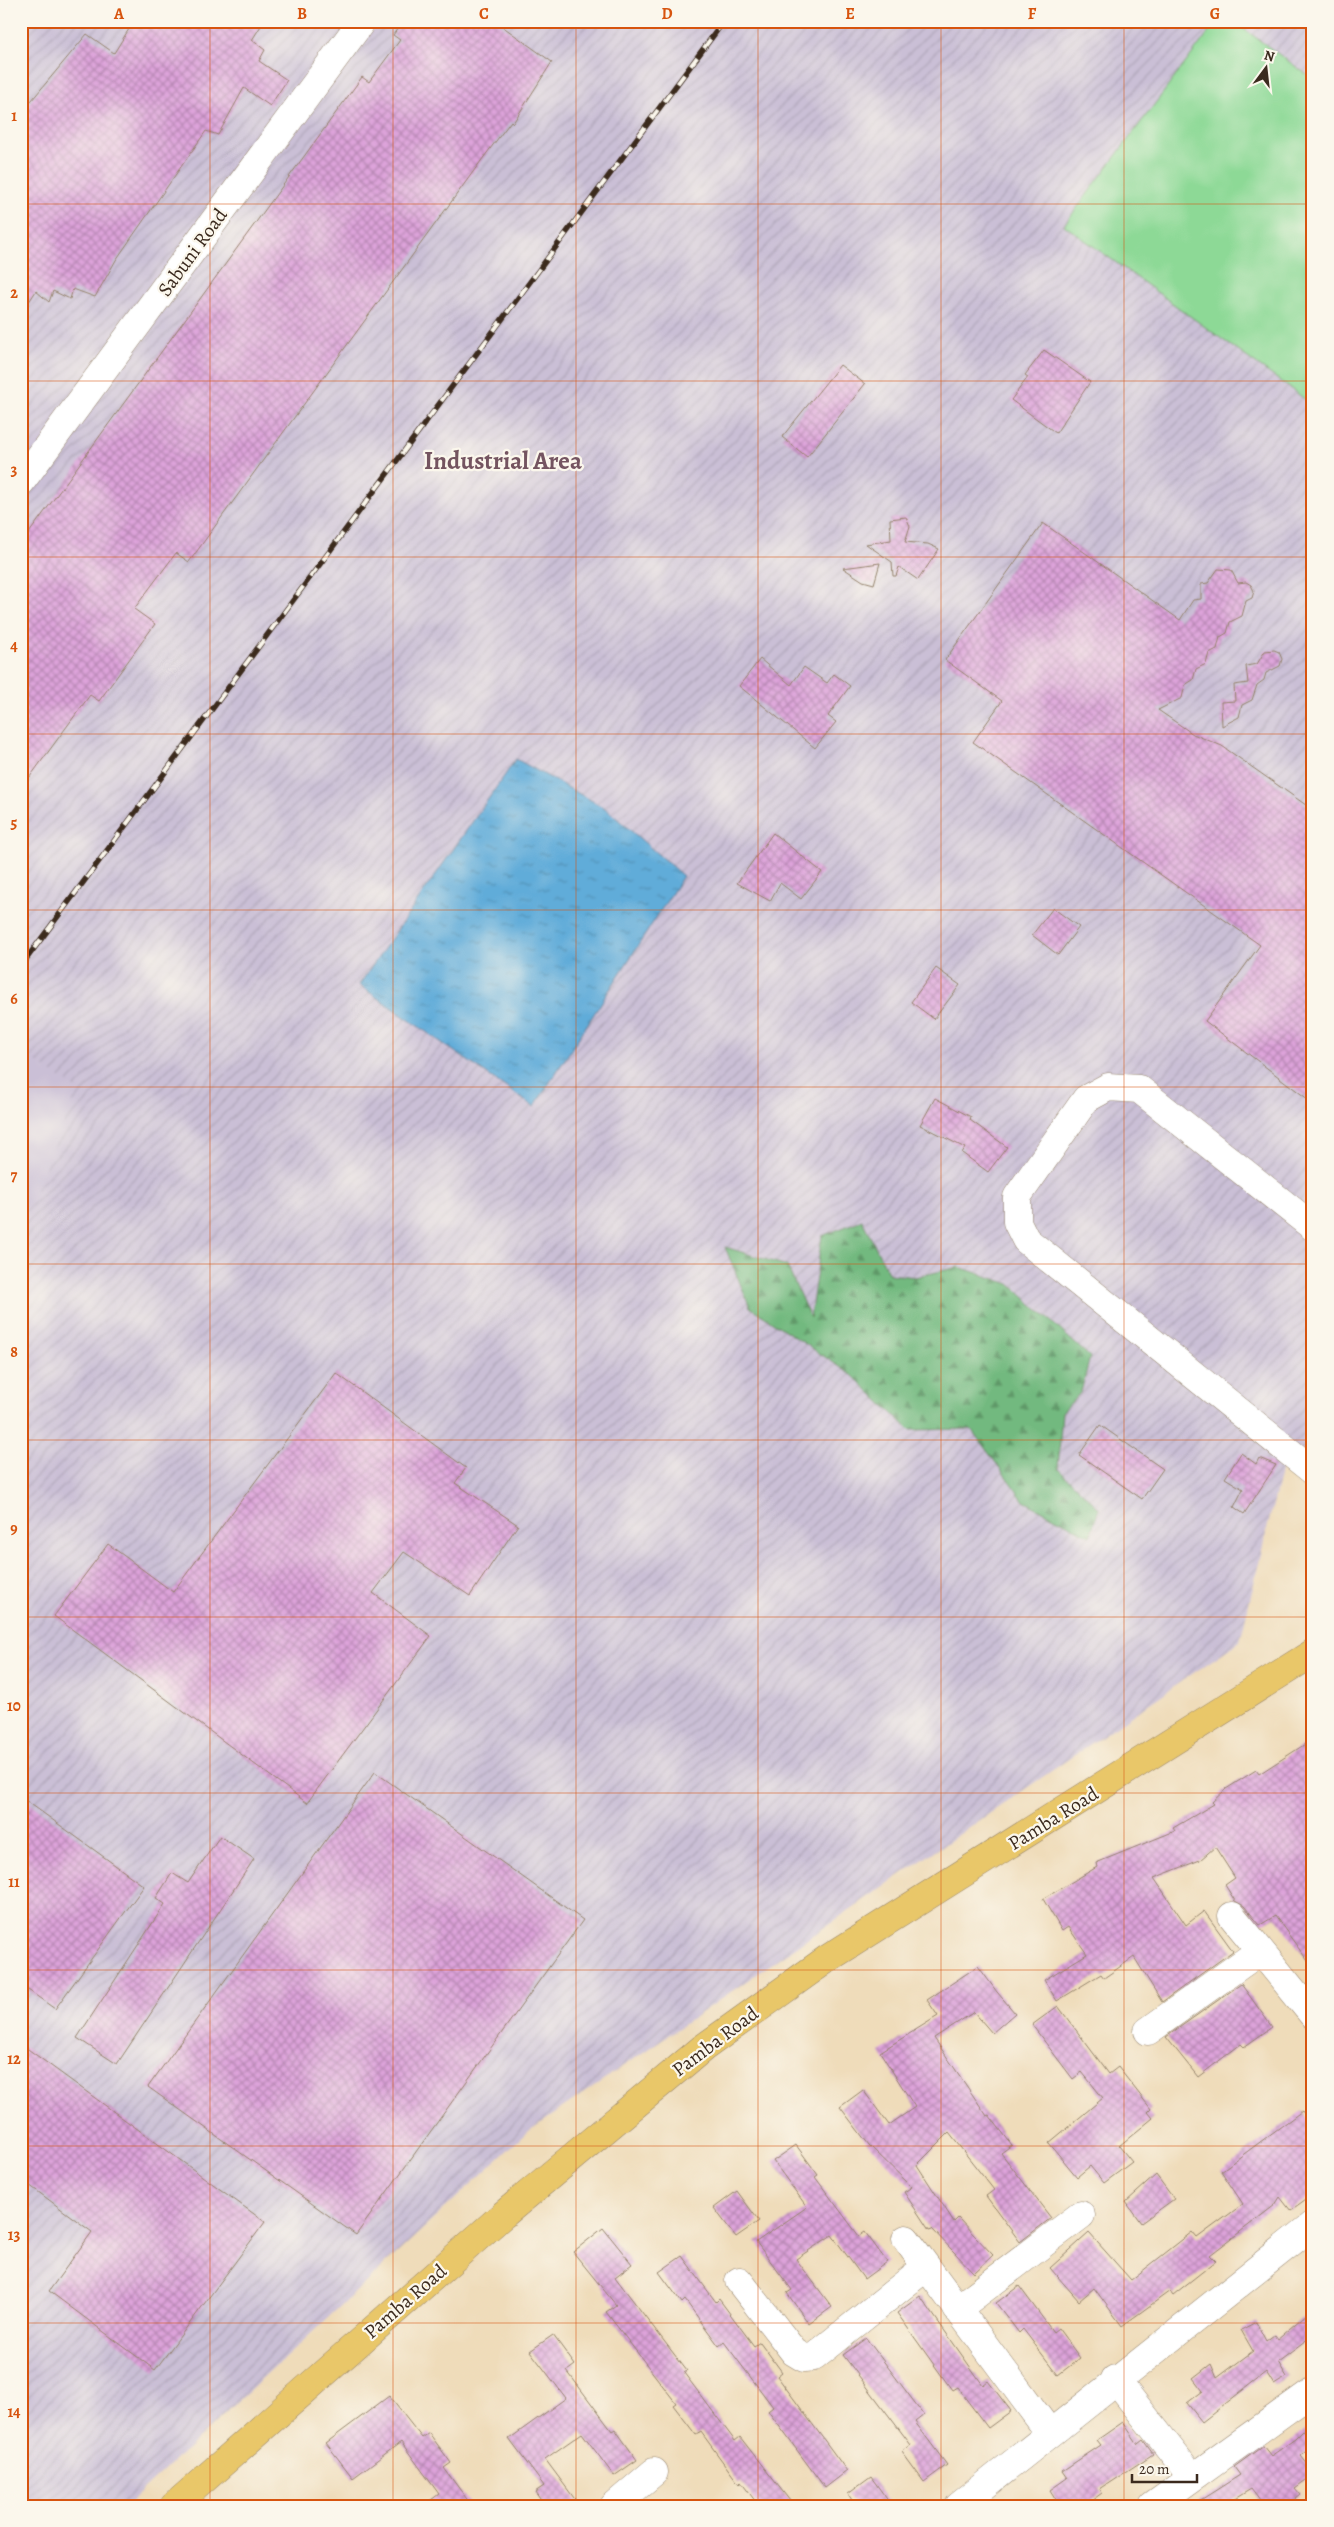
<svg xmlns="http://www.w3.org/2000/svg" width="1334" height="2527" font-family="Alegreya,serif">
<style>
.industrial{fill:url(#industrial-furrows)}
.railway{fill:#cabfd6}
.forest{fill:url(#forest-firs);stroke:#56724e}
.pitch{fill:#8dd996;stroke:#64825a}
.water{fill:url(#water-ripples);stroke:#4e6b7c}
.building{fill:url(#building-cross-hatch)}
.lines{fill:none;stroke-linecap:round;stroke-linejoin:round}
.minor-casing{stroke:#95836c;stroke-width:29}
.major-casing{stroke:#95836c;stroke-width:29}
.minor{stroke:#fff;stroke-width:28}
.major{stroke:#e9c769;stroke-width:28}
.rail-casing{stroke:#3b2a1e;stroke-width:5.5}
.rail{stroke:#fbf7ec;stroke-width:4;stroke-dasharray:11;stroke-linecap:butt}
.grid{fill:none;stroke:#d7540e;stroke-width:1;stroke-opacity:0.55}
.labels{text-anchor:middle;stroke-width:4.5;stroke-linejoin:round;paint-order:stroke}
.street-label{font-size:20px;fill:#3b2a1e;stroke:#fbf7ec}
.district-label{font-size:25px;font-weight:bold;fill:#745460;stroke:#fbf7ec}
.neatline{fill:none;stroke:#d7540e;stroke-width:2}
.grid-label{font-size:16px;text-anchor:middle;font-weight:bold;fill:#d7540e}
</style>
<defs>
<pattern id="industrial-furrows" width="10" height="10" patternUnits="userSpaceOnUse" patternTransform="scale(1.25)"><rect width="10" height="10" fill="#cabfd6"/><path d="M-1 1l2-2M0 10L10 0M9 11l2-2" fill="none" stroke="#aea4b7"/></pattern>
<pattern id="forest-firs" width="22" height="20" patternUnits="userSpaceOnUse" patternTransform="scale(1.25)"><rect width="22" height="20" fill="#72b97f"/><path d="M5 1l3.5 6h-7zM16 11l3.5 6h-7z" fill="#5f9767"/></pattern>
<pattern id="water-ripples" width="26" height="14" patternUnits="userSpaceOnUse" patternTransform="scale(1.25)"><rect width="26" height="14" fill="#60acd9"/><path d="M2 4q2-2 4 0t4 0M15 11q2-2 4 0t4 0" fill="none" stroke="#508caf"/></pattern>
<pattern id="building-cross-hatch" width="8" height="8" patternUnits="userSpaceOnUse" patternTransform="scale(1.25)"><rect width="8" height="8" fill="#dda3da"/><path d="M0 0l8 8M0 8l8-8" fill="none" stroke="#b485b0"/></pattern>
</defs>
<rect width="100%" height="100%" fill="#fbf7ec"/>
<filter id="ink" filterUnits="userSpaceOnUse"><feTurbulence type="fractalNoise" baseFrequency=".02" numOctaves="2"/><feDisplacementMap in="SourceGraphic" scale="10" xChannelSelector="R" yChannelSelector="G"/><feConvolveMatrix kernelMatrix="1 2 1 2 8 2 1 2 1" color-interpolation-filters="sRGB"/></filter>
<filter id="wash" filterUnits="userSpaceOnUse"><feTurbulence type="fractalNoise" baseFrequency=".0096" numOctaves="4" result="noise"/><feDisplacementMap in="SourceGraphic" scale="20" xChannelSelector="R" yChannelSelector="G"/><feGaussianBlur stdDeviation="1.12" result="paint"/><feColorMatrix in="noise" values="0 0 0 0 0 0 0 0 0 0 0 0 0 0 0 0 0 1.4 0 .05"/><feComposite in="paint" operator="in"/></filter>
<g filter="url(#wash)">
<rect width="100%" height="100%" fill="#efdcba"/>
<path class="industrial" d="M21,21H1313V1453L1286,1451L1240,1641L526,2133L126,2506H21Z"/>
<path class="railway" d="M21,1052L78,1090L21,1225Z"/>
<path class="forest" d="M862,1220L889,1274L915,1277L959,1267L1010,1284L1090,1357L1081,1392L1062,1412L1058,1469L1099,1508L1090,1536L1024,1501L971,1429L910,1430L852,1375L750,1307L725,1247L787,1266L810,1318L822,1236Z"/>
<path class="pitch" d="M1217,21H1233L1313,79V405L1064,225Z"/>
<path class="water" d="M516,759L605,808L683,876L534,1107L359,985Z"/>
<g id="blocks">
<path class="building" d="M134,21H264L252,40L265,50L259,61L287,80L270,106L244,88L218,135L206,131L116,260L95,297L73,289L70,299L53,291L49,302L36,291L21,314V113L87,34L114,53Z
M403,21H495L552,62L513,123L511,121L481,161L189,562L176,553L134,609L155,624L99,701L90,695L21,789V544L362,77L369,82L400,40L393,35Z
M1044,350L1090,382L1056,433L1011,400L1028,377L1025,375Z
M840,365L865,384L807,457L782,437Z
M906,517L910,526L905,542L928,544L939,549L918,580L899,567L896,576H893L892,562L866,544L891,540L890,519Z
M1043,523L1180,620L1193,600L1201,599V584L1208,583L1218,569L1231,570L1238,583L1246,582L1251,585L1254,591L1252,598L1246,601L1242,616L1230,622L1227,633L1220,637L1217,649L1209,653L1206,664L1196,669L1193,680L1185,685L1182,698L1158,710L1193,734L1222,746L1313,810V1103L1205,1021L1260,945L973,742L1002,701L945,660Z
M880,563L874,584L863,581L843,568Z
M1274,650L1279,652L1282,659L1280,666L1266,673L1264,680L1257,685L1252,700L1242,705L1239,717L1222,726L1221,702L1235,701L1234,685L1248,683L1246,666L1257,664L1265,651Z
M760,659L791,685L804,667L827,683L834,674L850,686L828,716L836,722L815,748L739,686Z
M773,833L822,872L801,899L780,883L770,901L737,883Z
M1053,908L1079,927L1058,955L1032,935Z
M936,968L960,985L934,1019L911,1002Z
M935,1098L971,1117L970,1120L1007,1147L988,1172L962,1153L965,1148L920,1125Z
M336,1373L466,1468L455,1483L518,1525L470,1596L404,1552L373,1593L431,1636L307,1803L54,1616L108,1544L173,1592Z
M1100,1425L1163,1469L1142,1499L1079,1455Z
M1241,1453L1256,1464L1259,1458L1276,1465L1244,1514L1234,1507L1243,1489L1225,1478Z
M1313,1739V1968L1275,1916L1260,1925L1244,1906L1235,1901L1225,1885L1235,1878L1215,1847L1200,1860L1154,1878L1186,1925L1204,1911L1233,1951L1162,2002L1134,1957L1104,1978L1101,1974L1057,2001L1044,1980L1087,1954L1068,1927L1062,1931L1043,1899L1097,1867L1096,1863L1175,1831L1173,1828L1214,1804L1212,1802L1226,1789L1256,1770L1259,1774Z
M375,1772L583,1920L356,2235L148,2087Z
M21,1797L144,1886L55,2009L21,1985Z
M220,1836L254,1859L117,2064L77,2038L165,1904L156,1898L172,1873L188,1883Z
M978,1966L997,1992L1015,2013L992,2033L974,2012L934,2038L987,2116L989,2115L1012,2145L1001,2153L1051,2218L1020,2242L986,2196L994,2190L949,2133L917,2165L954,2222L958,2218L993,2255L974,2273L932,2229L929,2230L904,2192L912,2187L869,2145L840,2107L863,2090L889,2125L915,2107L880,2052L938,2016L927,2000Z
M1241,1984L1272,2027L1244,2047L1241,2044L1198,2077L1166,2037Z
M1058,2006L1109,2074L1118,2067L1151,2109L1148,2112L1153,2118L1119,2146L1132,2162L1104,2183L1090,2166L1077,2177L1049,2143L1103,2098L1082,2072L1073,2079L1032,2025Z
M21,2044L265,2222L155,2370L49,2291L92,2232L21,2179Z
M1302,2111L1313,2125V2195L1291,2211L1280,2197L1275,2205L1210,2255L1216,2261L1173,2295L1170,2291L1122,2326L1094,2288L1079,2301L1050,2268L1089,2233L1131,2280L1192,2232L1197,2238L1243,2204L1221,2171Z
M796,2145L818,2175L815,2177L859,2236L865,2232L887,2262L864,2279L832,2235L796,2259L832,2307L809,2324L787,2293L792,2290L756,2242L807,2207L773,2161Z
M1156,2175L1174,2199L1141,2223L1126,2202Z
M737,2191L759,2221L736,2237L714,2208Z
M603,2228L632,2264L615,2277L687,2371L684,2373L735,2441L740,2437L794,2506H759L741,2482L739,2484L701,2432L696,2435L673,2405L676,2403L606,2312L616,2305L573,2252Z
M682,2256L716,2302L719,2299L754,2346L760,2342L782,2372L777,2376L847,2471L825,2488L768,2411L773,2407L724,2342L719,2346L685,2300L682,2303L659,2272Z
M1019,2286L1053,2332L1058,2328L1080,2358L1058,2375L1023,2329L1019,2333L996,2303Z
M920,2296L983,2385L988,2381L1011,2411L988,2428L957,2387L952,2390L897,2313Z
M1313,2309V2336L1278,2362L1287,2377L1274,2385L1266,2372L1202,2422L1187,2403L1203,2391L1193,2378L1211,2364L1217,2378L1253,2351L1241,2330L1256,2322L1266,2341L1274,2335L1277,2339Z
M553,2335L575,2365L567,2371L612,2431L615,2429L637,2460L614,2476L582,2433L545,2459L580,2506H545L535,2492L544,2486L509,2439L566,2398L530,2351Z
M866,2338L924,2415L915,2422L947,2465L924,2482L902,2452L911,2445L843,2355Z
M389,2396L422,2438L429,2433L451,2463L444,2468L472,2506H423L439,2494L401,2442L353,2478L326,2443Z
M1313,2421V2444L1301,2456L1313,2471V2475L1295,2488L1300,2494L1285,2506H1264L1251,2489L1223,2506H1191L1240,2475L1234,2467L1263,2446L1271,2456L1295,2439Z
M1123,2422L1138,2444L1143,2440L1153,2454L1100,2489L1102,2493L1084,2506H1060L1050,2490L1067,2478L1062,2471L1101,2445L1097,2440Z
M871,2477L892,2506H856L848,2494Z"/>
</g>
</g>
<g filter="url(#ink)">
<use href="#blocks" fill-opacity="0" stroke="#95836c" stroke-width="1"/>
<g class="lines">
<g class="minor-casing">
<path id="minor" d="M21,482L362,21
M1313,1227L1139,1089L1108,1087L1086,1099L1017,1197V1222L1026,1240L1313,1471
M1232,1916L1313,2015
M1148,2031L1260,1951
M906,2239L1049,2432
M739,2281L794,2352L804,2358L814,2357L926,2267
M957,2309L1081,2215
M1115,2379L1192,2477
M614,2506L654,2472
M959,2506L1313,2225
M1153,2506L1313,2391"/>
</g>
<g class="major-casing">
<path id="major" d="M174,2506L503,2215L703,2048L827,1959L1313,1653"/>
</g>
<use href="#minor" class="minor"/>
<use href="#major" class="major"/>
<g class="rail-casing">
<path id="rail" d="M21,966L724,21"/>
</g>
<use href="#rail" class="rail"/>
</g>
</g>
<path class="grid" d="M210,21V2506M393,21V2506M576,21V2506M758,21V2506M941,21V2506M1124,21V2506M21,204H1313M21,381H1313M21,557H1313M21,734H1313M21,910H1313M21,1087H1313M21,1264H1313M21,1440H1313M21,1617H1313M21,1793H1313M21,1970H1313M21,2146H1313M21,2323H1313"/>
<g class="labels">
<g class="street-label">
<text transform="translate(192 252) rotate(-54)" y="7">Sabuni Road</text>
<text transform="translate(1053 1818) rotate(-32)" y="7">Pamba Road</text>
<text transform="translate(715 2041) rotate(-37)" y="7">Pamba Road</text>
<text transform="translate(405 2301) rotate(-41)" y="7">Pamba Road</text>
</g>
<g class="district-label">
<text x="503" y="469">Industrial Area</text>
</g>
</g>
<rect width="1334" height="2527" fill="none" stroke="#fbf7ec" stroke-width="55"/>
<g transform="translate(1266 68) rotate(15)" stroke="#fbf7ec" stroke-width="4" paint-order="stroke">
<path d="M0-4L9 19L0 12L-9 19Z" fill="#3b2a1e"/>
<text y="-8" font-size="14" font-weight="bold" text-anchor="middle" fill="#3b2a1e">N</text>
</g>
<path d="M1132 2474v8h65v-8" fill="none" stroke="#3b2a1e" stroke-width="2.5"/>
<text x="1139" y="2474" font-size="15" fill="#3b2a1e" stroke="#fbf7ec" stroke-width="4" paint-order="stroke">20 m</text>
<rect x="28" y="28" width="1278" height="2472" class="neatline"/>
<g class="grid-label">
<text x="119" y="19">A</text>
<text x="302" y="19">B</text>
<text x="484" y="19">C</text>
<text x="667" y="19">D</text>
<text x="850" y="19">E</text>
<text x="1032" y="19">F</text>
<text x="1215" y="19">G</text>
<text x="14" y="121">1</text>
<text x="14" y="298">2</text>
<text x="14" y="475">3</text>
<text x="14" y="651">4</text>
<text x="14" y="828">5</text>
<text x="14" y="1004">6</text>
<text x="14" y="1181">7</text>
<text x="14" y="1357">8</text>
<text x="14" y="1534">9</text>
<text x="14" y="1711">10</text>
<text x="14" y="1887">11</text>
<text x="14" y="2064">12</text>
<text x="14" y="2240">13</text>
<text x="14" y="2417">14</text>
</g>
</svg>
